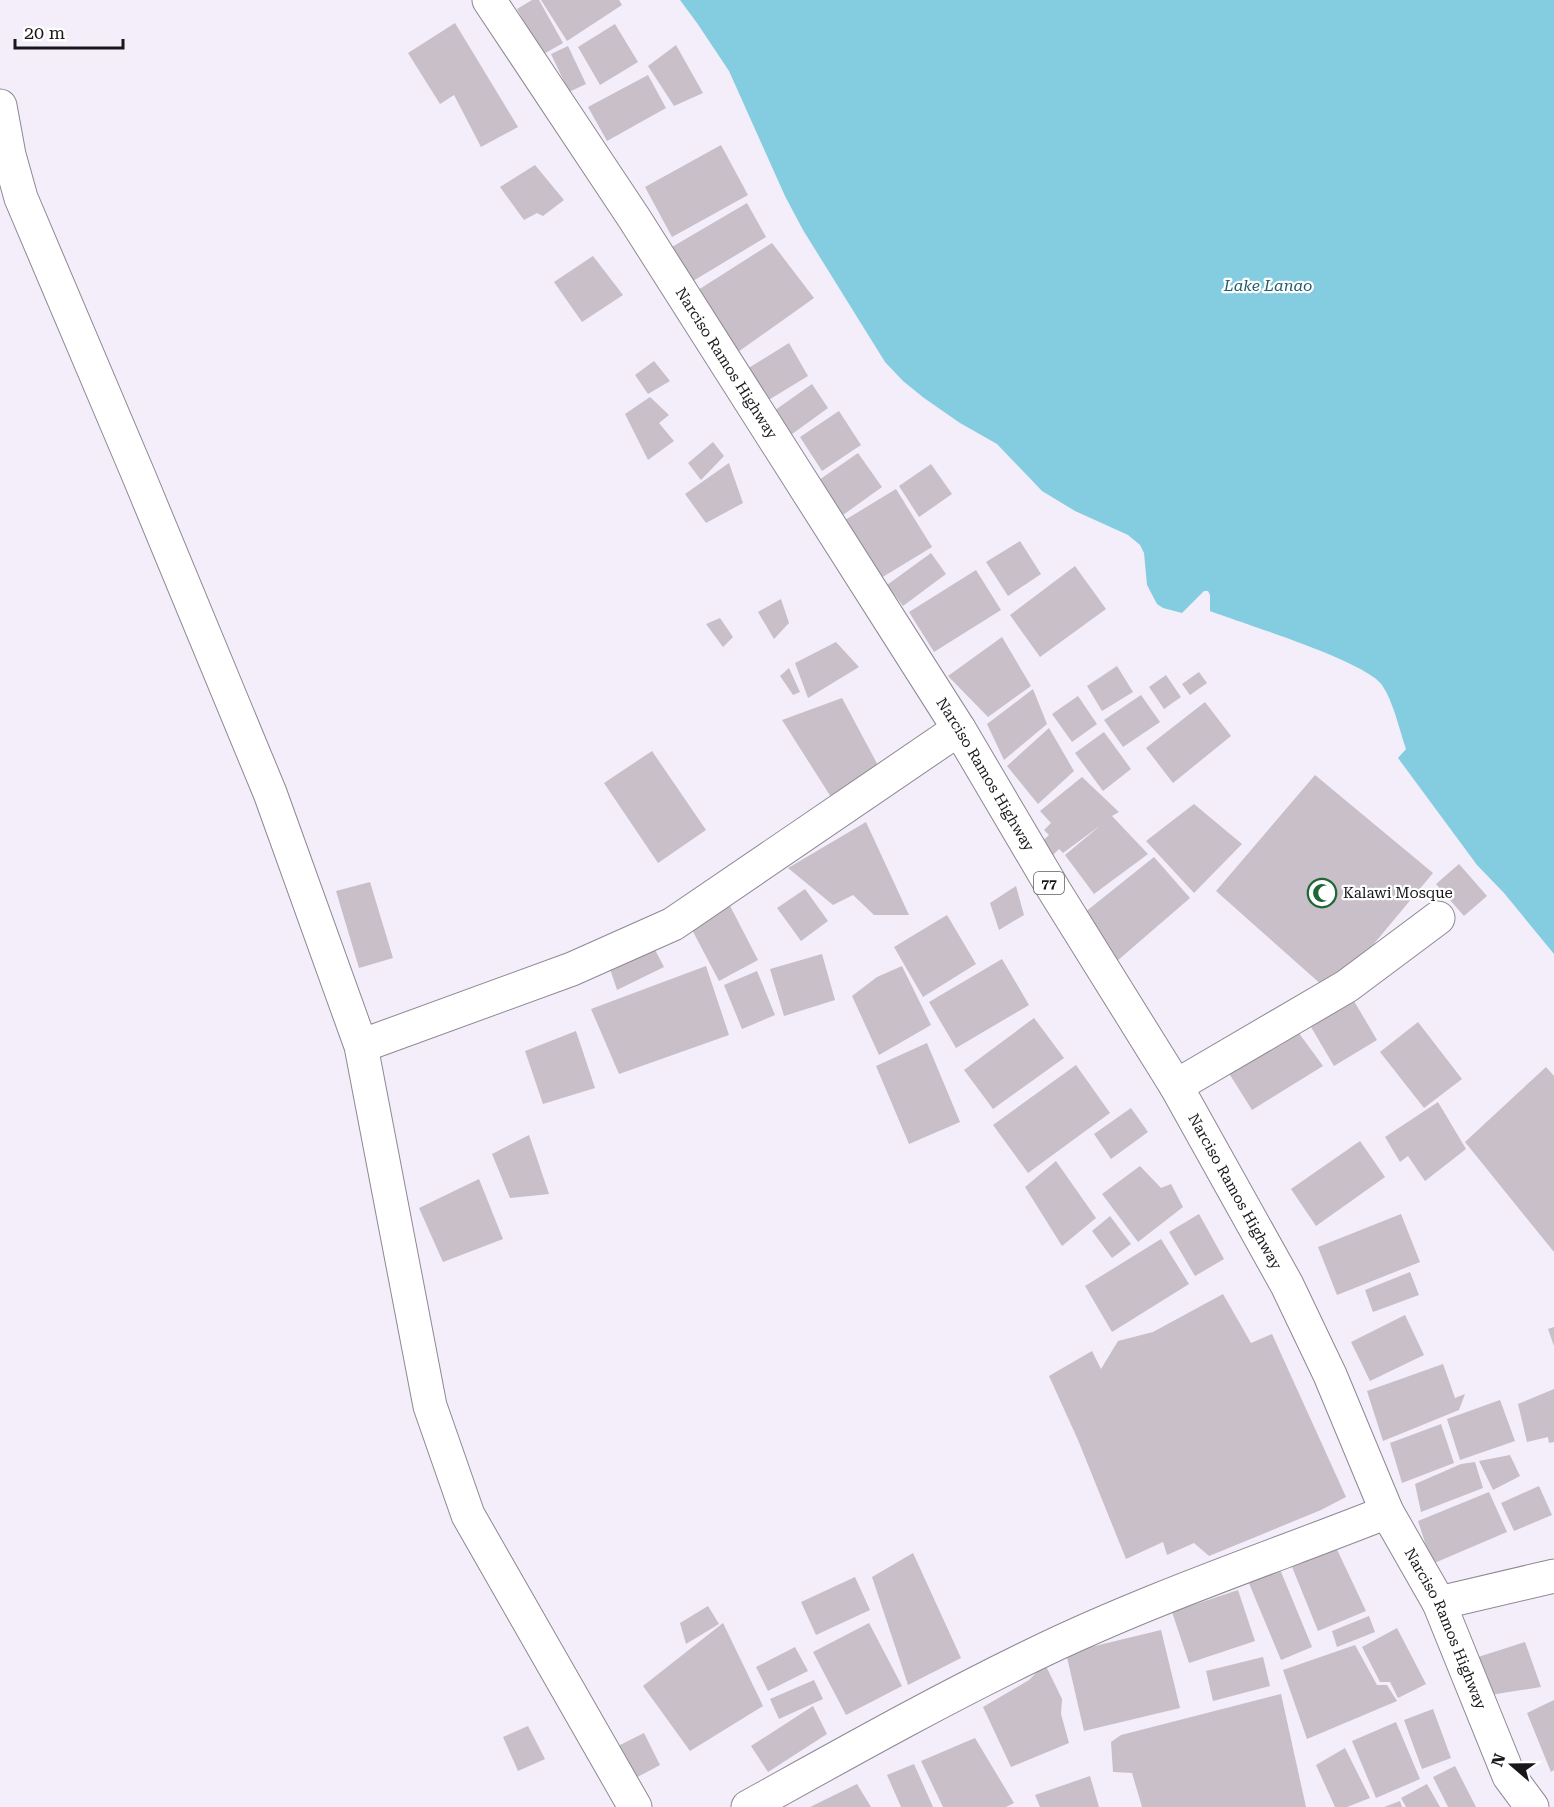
<svg xmlns="http://www.w3.org/2000/svg" width="1554" height="1807" font-family="'Roboto Serif',serif">
<style>
.water{fill:#84cde1}
.building{fill:#c8bfc8}
.lines{fill:none;stroke-linecap:round;stroke-linejoin:round}
.street-casing{stroke:#8d8893;stroke-width:35}
.highway-casing{stroke:#8d8893;stroke-width:35}
.street{stroke:#fff;stroke-width:33}
.highway{stroke:#fff;stroke-width:33}
.labels{text-anchor:middle;stroke-width:4.5;stroke-linejoin:round;paint-order:stroke}
.shield{fill:#fff;stroke:#5e5d5f;stroke-width:1.5}
.shield-label{font-size:14px;font-weight:bold;fill:#19171b}
.street-label{font-size:15px;fill:#19171b;stroke:#fff}
.poi-label{font-size:15px;fill:#19171b;stroke:#fff;text-anchor:start}
.water-label{font-size:16px;font-style:italic;fill:#215d6b;stroke:#fff}
</style>
<rect width="100%" height="100%" fill="#f3eefa"/>
<path class="water" d="M680,0H1554V954L1504,893L1477,865L1398,758L1406,749C1399,729 1394,703 1382,685C1365,661 1244,624 1210,611V595L1208,591H1204L1182,613L1163,608L1157,604L1147,585L1144,553L1140,545L1128,535L1075,511L1042,491L997,444L960,423L924,398L903,381L885,362L803,230L785,196L729,71L697,23Z"/>
<path class="building" d="M532,0H539L563,43L542,55L517,9Z
M541,0H619L622,5L567,41Z
M455,23L518,127L481,147L454,95L440,104L408,53Z
M615,24L638,62L600,85L578,47Z
M676,45L703,93L674,106L648,66Z
M568,46L586,84L569,92L551,54Z
M648,75L666,108L607,141L588,107Z
M721,145L748,195L672,237L645,187Z
M535,165L564,200L543,216L537,213L524,220L500,187Z
M747,203L766,237L693,281L672,247Z
M772,243L814,298L738,352L698,290Z
M593,256L623,295L582,322L554,282Z
M789,343L808,376L767,401L747,369Z
M654,361L670,381L648,394L635,375Z
M812,384L828,408L788,437L771,413Z
M650,397L669,415L659,423L674,441L648,460L625,414Z
M839,411L861,445L822,471L800,437Z
M713,442L724,456L701,480L688,463Z
M858,453L882,487L843,515L819,480Z
M729,463L743,503L706,523L685,494Z
M931,464L952,494L919,517L899,486Z
M896,489L932,547L881,578L845,520Z
M1020,541L1041,574L1008,596L986,562Z
M931,553L946,574L903,606L887,585Z
M1075,566L1106,609L1040,657L1010,615Z
M976,570L1001,610L934,652L909,612Z
M781,599L789,623L774,639L758,612Z
M720,618L733,637L723,647L706,624Z
M1002,637L1031,686L988,717L948,676Z
M836,642L859,667L808,698L795,663Z
M1117,666L1133,692L1102,711L1087,686Z
M789,668L800,692L793,695L780,676Z
M1199,672L1207,683L1190,695L1182,684Z
M1166,675L1181,697L1164,709L1149,687Z
M1033,689L1047,724L1004,760L987,724Z
M1141,695L1160,722L1123,747L1104,720Z
M1078,696L1097,724L1072,742L1052,714Z
M842,698L888,784L831,797L782,720Z
M1205,702L1231,736L1173,783L1146,748Z
M1049,728L1074,771L1038,804L1007,766Z
M1104,732L1131,769L1103,791L1075,753Z
M652,751L706,830L658,863L604,783Z
M1315,775L1433,873L1332,994L1216,891Z
M1082,777L1119,812L1112,816L1148,854L1094,894L1065,855L1101,825L1063,853L1059,849L1048,860L1037,846L1049,835L1044,830L1051,823L1040,811Z
M1194,804L1242,844L1194,893L1146,841Z
M866,822L909,915H874L853,895L833,905L788,868Z
M1154,857L1190,898L1117,961L1084,913Z
M1459,864L1487,896L1464,916L1436,884Z
M370,882L393,958L359,968L336,891Z
M1016,886L1024,915L999,930L990,903Z
M805,889L828,921L801,941L777,908Z
M728,902L758,960L719,981L689,924Z
M947,915L976,964L923,997L894,947Z
M652,944L664,967L617,990L609,966Z
M822,954L835,1000L784,1016L770,969Z
M1002,959L1029,1005L956,1048L929,1002Z
M706,966L729,1035L619,1074L591,1009Z
M902,966L931,1025L879,1055L852,996L877,977Z
M757,971L775,1015L742,1029L724,985Z
M1354,1001L1377,1040L1334,1066L1311,1027Z
M1034,1018L1064,1058L993,1109L964,1070Z
M1418,1022L1462,1079L1424,1108L1380,1052Z
M1293,1025L1323,1066L1252,1110L1225,1067Z
M576,1031L595,1088L543,1104L525,1051Z
M927,1043L960,1122L909,1144L876,1066Z
M1076,1065L1110,1113L1028,1173L993,1125Z
M1546,1067L1554,1076V1252L1465,1142Z
M1438,1102L1466,1149L1425,1181L1408,1156L1400,1162L1385,1137Z
M1131,1108L1148,1132L1111,1159L1094,1134Z
M529,1135L549,1194L510,1198L492,1154Z
M1360,1141L1385,1177L1316,1226L1291,1189Z
M1056,1161L1096,1218L1062,1246L1025,1187Z
M1140,1166L1161,1188L1171,1184L1183,1207L1138,1242L1102,1194Z
M479,1179L503,1239L443,1262L419,1208Z
M1199,1214L1224,1259L1195,1276L1169,1232Z
M1401,1214L1420,1262L1337,1295L1318,1247Z
M1110,1216L1131,1244L1112,1258L1092,1231Z
M1161,1239L1189,1284L1112,1332L1085,1286Z
M1410,1272L1419,1295L1373,1312L1365,1290Z
M1223,1294L1251,1343L1272,1334L1346,1497L1321,1510L1209,1556L1194,1543L1167,1555L1163,1542L1126,1559L1078,1440L1049,1376L1092,1351L1101,1369L1118,1341L1153,1332Z
M1405,1315L1424,1355L1370,1381L1351,1342Z
M1554,1327V1346L1548,1329Z
M1443,1364L1455,1398L1465,1394L1459,1410L1383,1441L1367,1391Z
M1554,1389V1442L1549,1443L1548,1437L1527,1442L1518,1404Z
M1500,1400L1515,1441L1460,1460L1447,1419Z
M1441,1424L1454,1463L1402,1483L1390,1443Z
M1510,1455L1520,1476L1493,1490L1479,1461Z
M1475,1462L1483,1488L1421,1512L1415,1484L1461,1464Z
M1539,1486L1552,1515L1514,1531L1501,1503Z
M1489,1492L1507,1532L1432,1564L1418,1521Z
M1333,1541L1366,1611L1318,1631L1288,1557Z
M913,1553L961,1658L908,1685L872,1577Z
M1279,1567L1312,1647L1281,1660L1248,1581Z
M855,1577L870,1610L816,1635L801,1602Z
M1238,1590L1255,1641L1189,1663L1172,1612Z
M708,1606L719,1624L686,1644L680,1623Z
M1369,1616L1375,1632L1337,1647L1332,1631Z
M723,1623L763,1706L690,1751L643,1686Z
M869,1623L902,1686L846,1715L813,1652Z
M1397,1628L1426,1684L1398,1698L1390,1682H1380L1362,1647Z
M1161,1630L1180,1708L1084,1731L1066,1653Z
M1525,1642L1541,1687L1484,1696L1475,1658Z
M1355,1645L1377,1685H1387L1397,1701L1307,1739L1283,1670Z
M795,1647L808,1671L768,1691L756,1667Z
M1263,1657L1270,1686L1213,1701L1206,1671Z
M1045,1664L1062,1699L1061,1714L1069,1743L1011,1767L983,1707L1029,1680Z
M814,1680L823,1699L779,1719L770,1699Z
M1281,1694L1306,1807H1142L1132,1773L1113,1772L1111,1742L1121,1735Z
M1554,1700V1770L1551,1772L1527,1713Z
M813,1706L827,1734L768,1772L751,1746Z
M1433,1709L1451,1758L1422,1769L1404,1720Z
M1396,1722L1420,1779L1376,1798L1352,1741Z
M528,1726L545,1759L518,1771L503,1737Z
M644,1733L660,1765L630,1781L614,1748Z
M975,1738L1014,1803L1006,1807H943L921,1761Z
M1345,1748L1370,1798L1347,1807H1335L1316,1765Z
M914,1764L933,1807H901L887,1775Z
M1455,1766L1476,1807H1448L1433,1777Z
M1090,1776L1099,1807H1040L1035,1795Z
M857,1784L871,1807H810Z
M1427,1784L1440,1807H1406L1401,1798Z
M1400,1801L1402,1807H1384Z"/>
<g class="lines">
<g class="street-casing">
<path id="street" d="M0,106L9,155L21,198L138,474L270,793L361,1046L572,969L673,924L959,729
M361,1046L430,1406L468,1515L635,1807
M1176,1086L1347,986L1438,918
M1439,1603L1554,1576
M748,1807C842,1755 936,1702 1033,1655C1148,1599 1268,1559 1387,1512"/>
</g>
<g class="highway-casing">
<g id="highway">
<path id="s1" d="M489,0L634,218L959,729L1054,890L1176,1086L1287,1285L1330,1375L1387,1512L1439,1603L1509,1776L1532,1807"/>
</g>
</g>
<use href="#street" class="street"/>
<use href="#highway" class="highway"/>
</g>
<defs>
<g id="mosque-ring" transform="scale(1.5)"><circle r="9.5" fill="#fff" stroke="#1e6734" stroke-width="1.5"/><path d="M3.5-4.9A6 6 0 1 0 3.5 4.9A5 5 0 1 1 3.5-4.9Z" fill="#1e6734"/></g>
</defs>
<g fill-rule="evenodd">
<use href="#mosque-ring" x="1322" y="893"/>
</g>
<g class="labels">
<rect class="shield" x="1034" y="872" width="30" height="22" rx="4.5"/>
<g class="shield-label">
<text x="1049" y="888">77</text>
</g>
<g class="street-label">
<text dy="5" stroke="none"><textPath href="#s1" startOffset="434">Narciso Ramos Highway</textPath></text>
<text dy="5" stroke="none"><textPath href="#s1" startOffset="920">Narciso Ramos Highway</textPath></text>
<text dy="5" stroke="none"><textPath href="#s1" startOffset="1406">Narciso Ramos Highway</textPath></text>
<text dy="5" stroke="none"><textPath href="#s1" startOffset="1892">Narciso Ramos Highway</textPath></text>
</g>
<g class="poi-label">
<text x="1343" y="898">Kalawi Mosque</text>
</g>
<g class="water-label">
<text x="1268" y="291">Lake Lanao</text>
</g>
</g>
<g transform="translate(1512 1765) rotate(290)" stroke="#ffffff" stroke-width="4.5" paint-order="stroke">
<path d="M0-4.5L10 22L0 15L-10 22Z" fill="#19171b"/>
<text y="-9" font-size="16" font-weight="bold" text-anchor="middle" fill="#19171b">N</text>
</g>
<path d="M15 39v9h108v-9" fill="none" stroke="#19171b" stroke-width="3"/>
<text x="24" y="39" font-size="18" fill="#19171b" stroke="#ffffff" stroke-width="4.5" paint-order="stroke">20 m</text>
</svg>
